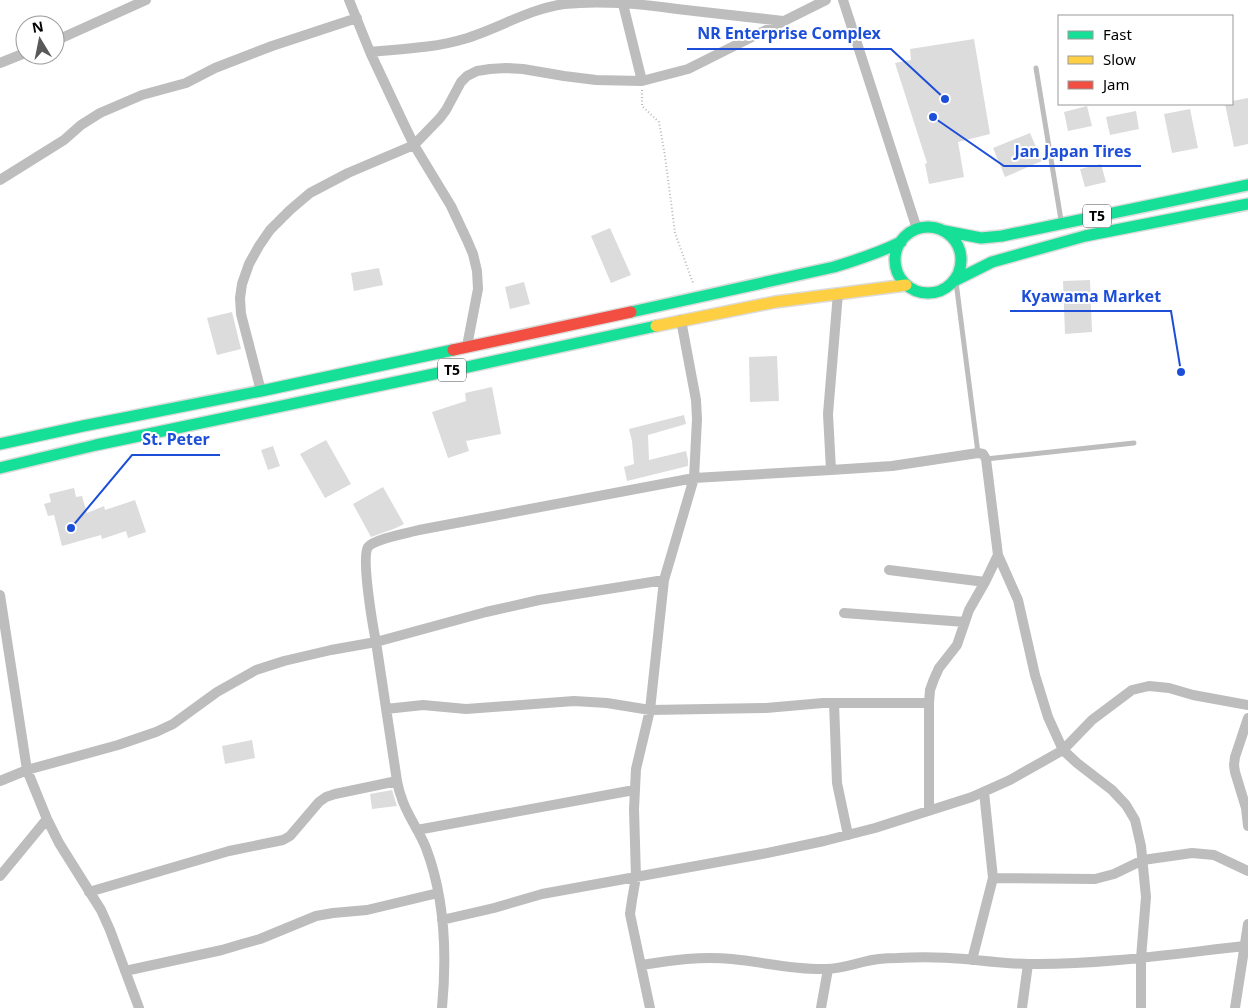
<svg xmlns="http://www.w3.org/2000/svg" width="1248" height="1008" font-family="'Noto Sans',sans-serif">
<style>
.building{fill:#dcdcdc}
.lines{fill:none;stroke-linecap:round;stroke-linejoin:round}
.fast-casing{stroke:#dbdbdb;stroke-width:14}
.slow-casing{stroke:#dbdbdb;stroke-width:14}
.jam-casing{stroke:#dbdbdb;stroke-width:14}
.path{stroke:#b8b8b8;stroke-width:2;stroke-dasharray:1 2.5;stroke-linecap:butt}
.lane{stroke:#bdbdbd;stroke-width:5}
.street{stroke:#bdbdbd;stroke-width:10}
.fast{stroke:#16e098;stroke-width:11}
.slow{stroke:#ffcf43;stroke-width:11}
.jam{stroke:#f24e42;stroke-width:11}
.labels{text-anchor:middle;stroke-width:4;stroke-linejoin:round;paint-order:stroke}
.shield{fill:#fff;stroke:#4c4c4c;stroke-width:1}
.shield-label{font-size:14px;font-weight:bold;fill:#000}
.leader{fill:none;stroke:#1d4ed8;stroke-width:2}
.callout-dot{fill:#1d4ed8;stroke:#fff;stroke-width:2}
.callout-label{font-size:16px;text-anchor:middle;font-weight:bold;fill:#1d4ed8;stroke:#fff;stroke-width:4;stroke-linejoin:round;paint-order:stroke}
</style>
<rect width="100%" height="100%" fill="#fff"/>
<path class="building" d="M974,39L990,134L958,142L964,177L929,184L925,164L927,163L895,63L911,60L910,49Z
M1248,98V144L1234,147L1225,104H1232V101Z
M1087,106L1092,126L1068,131L1064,112Z
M1190,109L1198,148L1172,153L1164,114Z
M1136,111L1139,129L1110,135L1106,117Z
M1030,133L1042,161L1005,177L993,148Z
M1101,164L1106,182L1085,187L1080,169Z
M610,228L631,275L611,283L591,236Z
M379,268L383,285L354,291L351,273Z
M1090,280L1092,332L1065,334L1063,281Z
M524,282L530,304L510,309L505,287Z
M232,312L241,349L217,355L207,318Z
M777,356L779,401L750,402L749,357Z
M492,387L501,434L466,441L469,451L448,458L432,412L466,401L465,393Z
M684,415L686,424L648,435L649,460L686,451L688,460V466L627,481L624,467L634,464L632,441L629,429Z
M326,440L351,484L325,498L300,454Z
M273,446L280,466L268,470L261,450Z
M383,487L404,524L396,528L371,537L353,504Z
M74,488L76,497L82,496L87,513L104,506L105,510L135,500L146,532L128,538L126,531L102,539L101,535L62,546L54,515L48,516L44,504L51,502L49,494Z
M252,740L255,758L225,764L222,746Z
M392,790L397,806L372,809L370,794Z"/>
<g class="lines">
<g class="fast-casing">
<path id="fast" d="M895 260a33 33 0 1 1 66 0a33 33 0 1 1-66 0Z
M945,231L981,238L1002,236L1248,185
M956,280L992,262L1085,236L1248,204
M631,312L834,267C857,260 879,253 901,242
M0,444L83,426L261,391L453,350
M0,468L96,445L472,366L656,326"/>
</g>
<g class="slow-casing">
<path id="slow" d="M656,326L775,302L906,285"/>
</g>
<g class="jam-casing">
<path id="jam" d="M453,350L631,312"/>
</g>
<path class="path" d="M642,90V106L659,122L665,156L675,233L693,283"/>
<path class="lane" d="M1036,68L1061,220
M956,282L978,453
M986,459L1134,443"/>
<path class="street" d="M349,0L370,52L401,118L414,145L451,206L467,240L473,254L477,271L478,289L467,346
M622,0L642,81
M843,0L917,229
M55,41L146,0
M370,52C401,49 434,48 464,39C498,29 528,9 564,4C602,0 639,4 677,9C712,13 747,17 783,21
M0,63L25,53
M0,180L64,140L81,125L100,113L142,95L186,83L215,68L272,46L357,18
M838,293L828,414L831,470L892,466L978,453L983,454L986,459L998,555L1018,600L1035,675L1048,717L1063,750L1077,763L1112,790L1126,805L1135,820L1141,846L1146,897L1141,958V1008
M261,391L241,314L240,298L242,284L249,264L259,246L270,230L290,210L310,193L348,173L414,145L440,118L446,110L461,82L467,76L477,71L490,69L506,68L523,69L564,76L596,80L642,81L688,69L826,0
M889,570L985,582
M0,595L27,770L47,819L59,843L101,910L110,930L139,1008
M844,613L965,622
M834,703L837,783L848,835
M386,709L423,705L466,709L574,701L607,703L650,710L766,708L823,703H929
M1248,718L1235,757L1234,765L1235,772L1246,808L1248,826
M0,781L27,770L118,745L156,732L173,724L217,692L256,670L284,661L331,650L376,642C373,627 361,558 368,547C374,539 408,533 419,530L694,478L831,470
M929,811V703L930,690L934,679L939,668L957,645L969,610L985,582L998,555
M417,830L634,790
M0,876L47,819
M993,878L1095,879L1114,874L1143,860L1192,853L1214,855L1248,871
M89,892L229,851L283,840L290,836L319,802L326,797L335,794L397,781
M442,920L494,908L542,894L762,854L824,841L875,828L972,797L1010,780L1063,750L1092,720L1132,690L1149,686L1169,688L1193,695L1248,705
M972,960L993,878L984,792
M642,965C672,960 701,956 732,959C763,962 794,970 826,969C839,969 851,965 863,962C874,959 885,958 897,958C919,957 942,957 965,959C986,961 1008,964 1029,964C1101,965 1173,954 1244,946
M125,971L222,950L242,944L260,939L316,916L333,913L367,910L438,893
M442,1008C447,955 445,898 426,848C419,830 406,814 401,796C399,791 398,786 397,781L376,642L486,612L539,600L664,580
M650,1008L630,914L632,900L636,877L634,809L636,769L650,710L664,580L694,478L697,419L696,400L681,320
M821,1008L828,969
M1022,1008L1028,964
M1235,1008L1248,924"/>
<use href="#fast" class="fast"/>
<use href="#slow" class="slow"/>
<use href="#jam" class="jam"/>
</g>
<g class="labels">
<g class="shield">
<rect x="1083" y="204.5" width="28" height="23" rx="4"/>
<rect x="438" y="358.5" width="28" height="23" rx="4"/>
</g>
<g class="shield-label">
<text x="1097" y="221">T5</text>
<text x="452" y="375">T5</text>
</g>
</g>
<path class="leader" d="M945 99L891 49H687M933 117L1004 166H1141M1181 372L1171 311H1010M71 528L132 455H220"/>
<g class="callout-dot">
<circle cx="945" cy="99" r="5"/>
<circle cx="933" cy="117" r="5"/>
<circle cx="1181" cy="372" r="5"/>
<circle cx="71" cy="528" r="5"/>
</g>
<g class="callout-label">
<text x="789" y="39">NR Enterprise Complex</text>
<text x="1073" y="157">Jan Japan Tires</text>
<text x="1091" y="302">Kyawama Market</text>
<text x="176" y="445">St. Peter</text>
</g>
<rect x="1058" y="15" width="175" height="90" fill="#ffffff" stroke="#999999"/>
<rect x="1068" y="31" width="25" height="8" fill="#16e098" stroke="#999999"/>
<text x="1103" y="40" font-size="15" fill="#000000">Fast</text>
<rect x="1068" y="56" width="25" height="8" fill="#ffcf43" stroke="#999999"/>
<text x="1103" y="65" font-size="15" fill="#000000">Slow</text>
<rect x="1068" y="81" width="25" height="8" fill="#f24e42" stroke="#999999"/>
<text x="1103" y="90" font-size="15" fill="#000000">Jam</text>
<g transform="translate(40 40) rotate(350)"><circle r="24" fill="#ffffff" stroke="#999999"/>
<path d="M0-4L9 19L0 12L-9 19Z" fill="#595959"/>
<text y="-8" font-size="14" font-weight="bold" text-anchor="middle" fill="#000000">N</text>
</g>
</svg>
